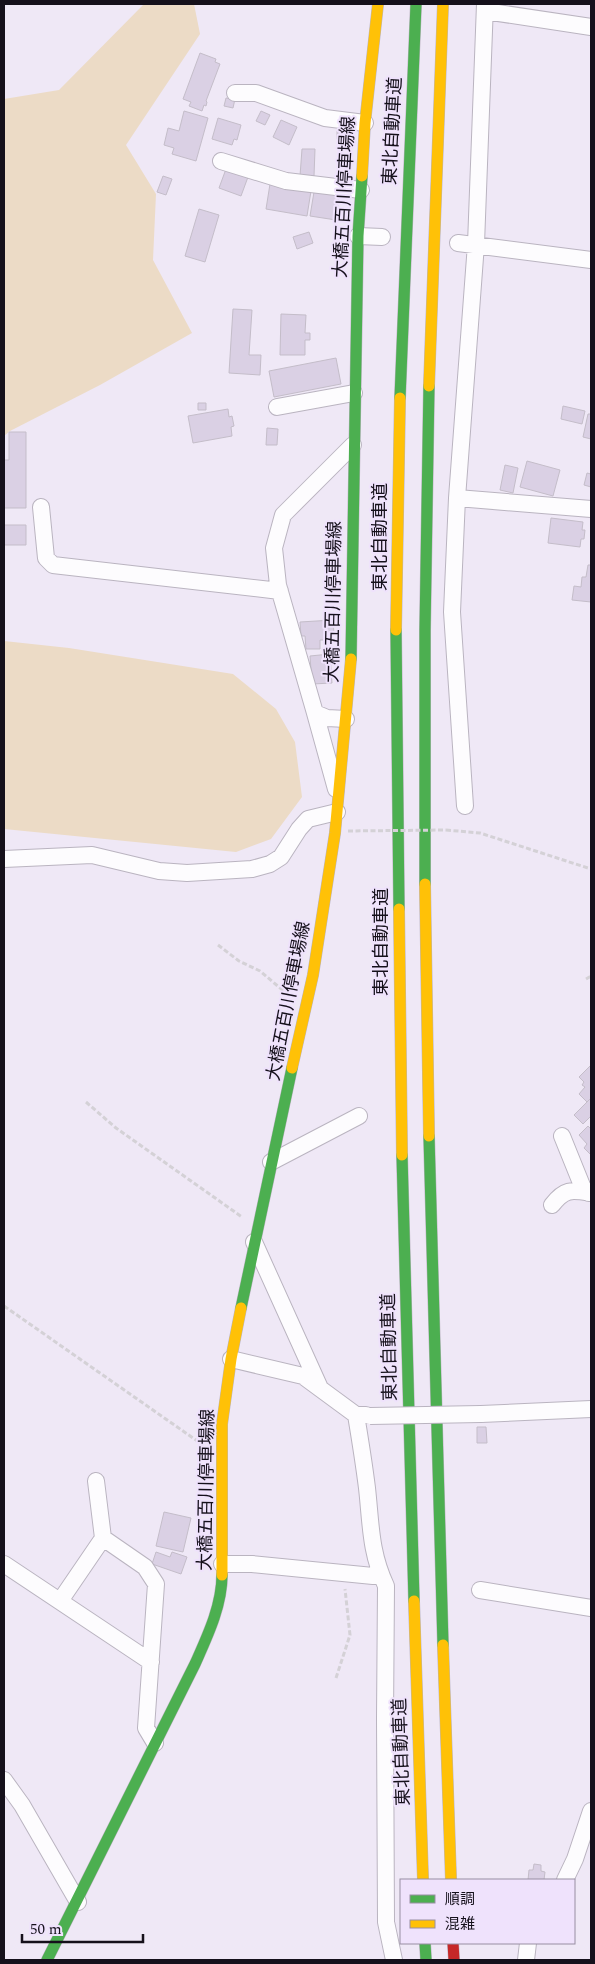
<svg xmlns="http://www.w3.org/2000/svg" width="595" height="1964" font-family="Spectral,'Noto Sans JP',serif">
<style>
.green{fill:#ecdbc6}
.building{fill:#dad0e4;stroke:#c4bdc9}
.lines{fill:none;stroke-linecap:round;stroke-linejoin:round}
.street-casing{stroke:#bab4c0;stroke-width:18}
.fast-casing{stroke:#bab4c0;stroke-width:12}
.slow-casing{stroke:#bab4c0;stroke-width:12}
.jam-casing{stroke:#bab4c0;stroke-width:12}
.path{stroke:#d4d1d6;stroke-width:3;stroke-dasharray:5 2.5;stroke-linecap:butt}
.street{stroke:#fdfcfe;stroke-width:16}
.fast{stroke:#4caf50;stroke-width:11}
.slow{stroke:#ffc107;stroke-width:11}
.jam{stroke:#c62828;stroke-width:11}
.street-bridge-casing{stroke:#bab4c0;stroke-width:18;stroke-linecap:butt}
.path-bridge{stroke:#d4d1d6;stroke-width:3;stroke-dasharray:5 2.5;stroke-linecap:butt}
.street-bridge{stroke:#fdfcfe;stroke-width:16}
.labels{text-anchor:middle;stroke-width:4;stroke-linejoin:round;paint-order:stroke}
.street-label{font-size:18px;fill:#15101b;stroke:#efe2fc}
</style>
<rect width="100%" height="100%" fill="#efe8f6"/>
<path class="green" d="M144,4H194L200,34L126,145L156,194L153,260L192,333L100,385L10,431L4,436V99L59,90Z
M4,641L69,648L233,674L276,709L295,742L302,797L271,839L236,852L4,829Z"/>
<path class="building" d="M200,53L216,59L215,62L220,64L206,101L207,102L206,106L204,105L202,111L189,106L191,102L183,99Z
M226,98L235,99L233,108L224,106Z
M184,111L208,118L196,161L172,154L174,148L164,145L168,128L179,131Z
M261,111L270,115L265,125L256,121Z
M218,118L241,125L237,140L234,139L232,145L212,139Z
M281,120L297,127L289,145L273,137Z
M337,131L349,132L348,140L337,139Z
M302,149H315L314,176H300Z
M226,169L248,177L241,196L219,188Z
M163,176L172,179L166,195L157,192Z
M270,184L311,191L307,216L266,209Z
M314,192L339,195L336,220L310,216Z
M199,209L219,215L205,262L185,256Z
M309,232L313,243L297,249L293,237Z
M233,309L252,310L249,355H261L260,375L229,373Z
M281,314L306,315L305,333H310V340H305V355H280Z
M336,358L341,384L274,397L269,371Z
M198,403H206V410H198Z
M563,406L585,411L582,424L561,419Z
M228,409L229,417L232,416L234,426L231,427L232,436L193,443L188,416Z
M588,414H591V439L583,437Z
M267,428L278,429L277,445H266Z
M9,432H26V508H4V460H9Z
M527,461L560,470L553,496L520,487Z
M505,465L518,468L513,493L500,490Z
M587,473L591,474V487L584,485Z
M551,518L583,522L582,530H585L584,539H581L580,547L548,543Z
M4,525H26V545H4Z
M588,565H591V602L572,600L574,586L581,587L582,577H586Z
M333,620L334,634H325V640H320V649H306L305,636H301L300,622Z
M330,654L332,683L312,684L310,656Z
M591,1065V1098L587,1102L579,1094L585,1087L582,1085L584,1082L579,1077Z
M591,1098V1116L583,1124L574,1115Z
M588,1126L591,1129V1155L584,1148L587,1144L579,1135Z
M477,1427H486L487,1443H477Z
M164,1512L191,1518L183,1552L156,1546Z
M156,1552L170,1557L172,1552L187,1557L181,1574L152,1564Z
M534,1864L541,1865V1871L545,1872L544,1880H528L529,1870H533Z"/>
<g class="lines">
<g class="street-casing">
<path id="street" d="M485,4L476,244L457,498L591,509
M485,11L591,27
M235,93H256L325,118L365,123
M221,161L286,181L361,190
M358,236L382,237
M458,243L591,260
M277,407L354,393
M457,498L452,612L465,806
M41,507L46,558L53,565L280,591
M315,713L336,789
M346,719L327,718L315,713L278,585L274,548L283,515L353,445
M4,859L92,855L159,871L187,873L252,869L270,864L281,857L299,829L308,819L337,812
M562,1136L583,1188L589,1193
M271,1162L359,1116
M552,1205C565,1188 572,1190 591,1193
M254,1242L320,1388
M231,1359L303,1376L356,1415H366
M481,1414L591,1409
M356,1415C360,1439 364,1464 367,1488C371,1524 370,1552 386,1586L385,1718L386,1922L394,1960
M96,1481L103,1538L145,1567L156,1584L146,1728L155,1743
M4,1564L151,1662
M222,1564H252L373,1576L381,1575
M480,1590L591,1608
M60,1601L103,1538
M4,1780L22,1805L78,1902
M565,1880L575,1859L591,1811
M526,1960L528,1943"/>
</g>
<g class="fast-casing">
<path id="fast" d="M400,398L416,4
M396,630L399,909
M351,659L358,236L362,176
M425,884V630L429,386
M429,1136L443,1645
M402,1155L414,1601
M241,1308L292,1068
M425,1943L426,1960
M47,1960L195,1664C207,1637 222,1606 222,1575"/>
</g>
<g class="slow-casing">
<path id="slow" d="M362,176L365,123L378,4
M429,386L443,4
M396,630L400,398
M425,884L429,1136
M399,909L402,1155
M292,1068L313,975L335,833L351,659
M222,1575V1424L231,1359L241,1308
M414,1601L423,1880
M443,1645L451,1880"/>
</g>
<g class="jam-casing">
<path id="jam" d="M453,1943L454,1960"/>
</g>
<path class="path" d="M446,830L480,833L591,869
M218,945L239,961L260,971L286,993L292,994
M586,979L591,976
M86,1102L116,1128L242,1217
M4,1306L203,1445
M336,1678L350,1635L345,1589"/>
<use href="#street" class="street"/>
<use href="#fast" class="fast"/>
<use href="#slow" class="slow"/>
<use href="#jam" class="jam"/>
<g class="street-bridge-casing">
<path id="street-bridge" d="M370,1416L481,1414"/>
</g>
<path class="path-bridge" d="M348,831L446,830"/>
<use href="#street-bridge" class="street-bridge"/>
</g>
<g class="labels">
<g class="street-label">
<text transform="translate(392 131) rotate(-87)" y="6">東北自動車道</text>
<text transform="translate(344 197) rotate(-87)" y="6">大橋五百川停車場線</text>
<text transform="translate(380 537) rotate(-90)" y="6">東北自動車道</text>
<text transform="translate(333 602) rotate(-89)" y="6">大橋五百川停車場線</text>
<text transform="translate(381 942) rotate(-90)" y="6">東北自動車道</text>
<text transform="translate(288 1001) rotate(-79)" y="6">大橋五百川停車場線</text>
<text transform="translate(389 1347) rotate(-91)" y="6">東北自動車道</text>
<text transform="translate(206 1490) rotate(-89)" y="6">大橋五百川停車場線</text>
<text transform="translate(401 1752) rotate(-92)" y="6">東北自動車道</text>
</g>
</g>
<rect width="595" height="1964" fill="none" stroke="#15101b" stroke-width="10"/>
<rect x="400" y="1879" width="175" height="65" fill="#efe2fc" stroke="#988ea2"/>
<rect x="410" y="1895" width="25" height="8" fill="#4caf50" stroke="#988ea2"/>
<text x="445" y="1904" font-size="15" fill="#15101b">順調</text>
<rect x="410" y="1920" width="25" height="8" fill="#ffc107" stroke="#988ea2"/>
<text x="445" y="1929" font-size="15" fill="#15101b">混雑</text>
<path d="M22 1934v8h121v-8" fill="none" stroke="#15101b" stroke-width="2.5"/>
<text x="30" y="1934" font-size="15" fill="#15101b" stroke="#efe2fc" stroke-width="4" paint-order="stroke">50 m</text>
</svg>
